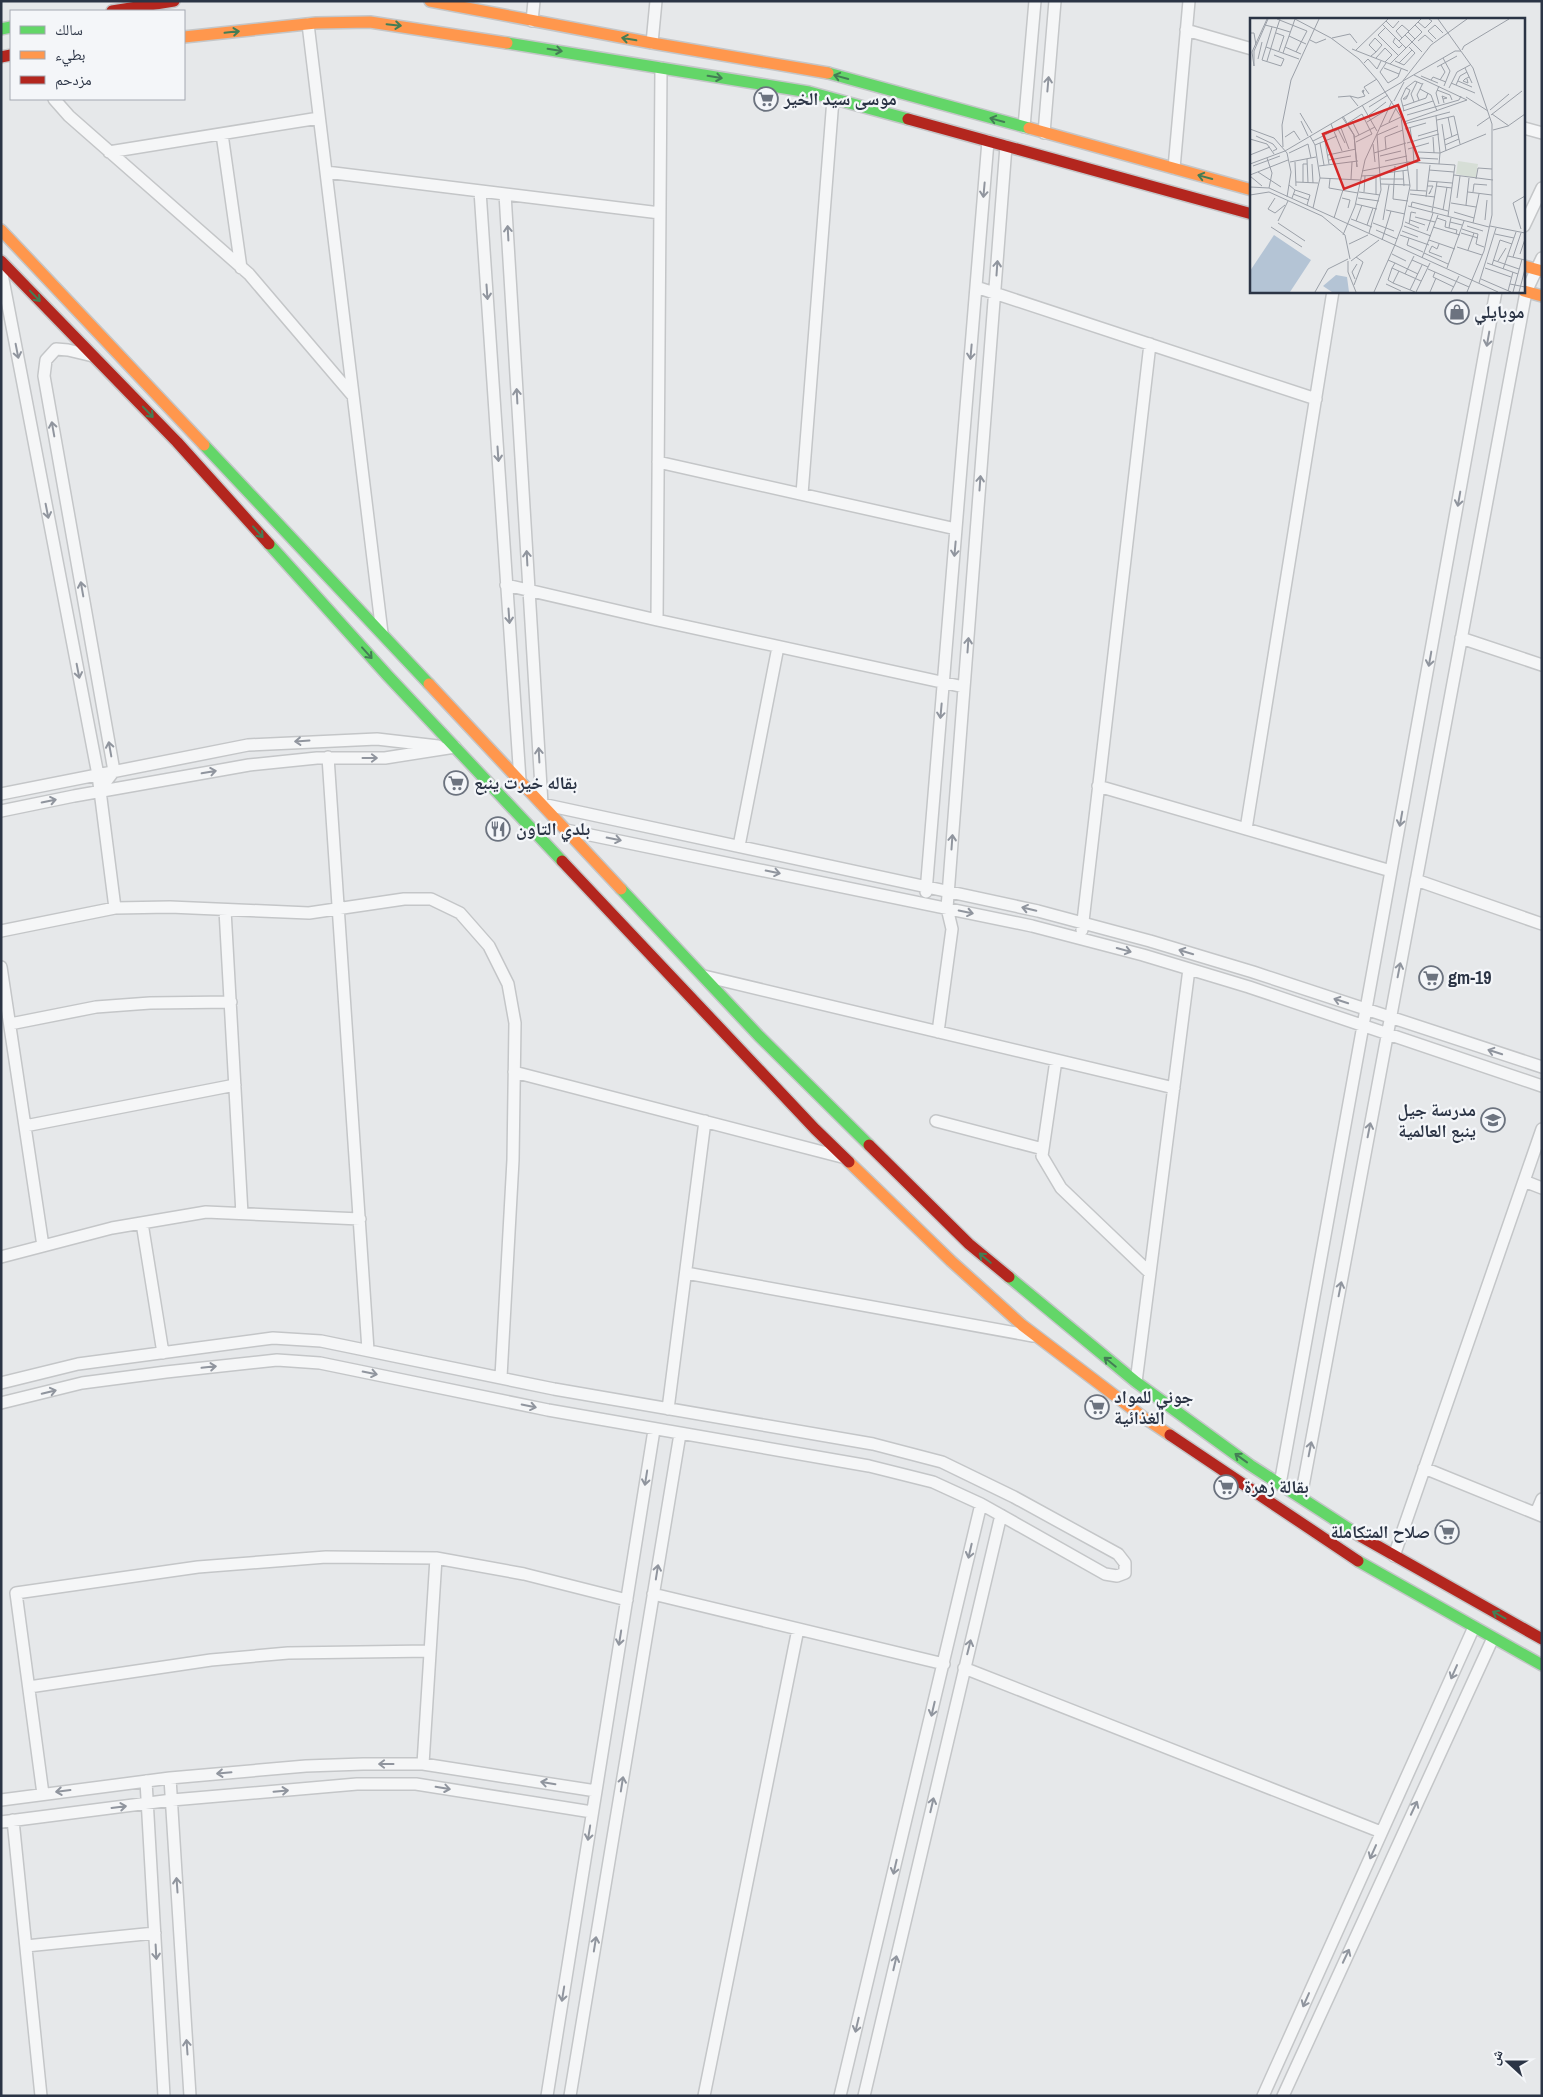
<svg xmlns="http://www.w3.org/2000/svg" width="1543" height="2097" font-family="'Archivo Narrow','Noto Naskh Arabic',sans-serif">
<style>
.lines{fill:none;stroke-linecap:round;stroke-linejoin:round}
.street-casing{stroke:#c4c6c8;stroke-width:14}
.fast-casing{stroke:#c4c6c8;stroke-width:14}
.slow-casing{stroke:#c4c6c8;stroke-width:14}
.jam-casing{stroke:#c4c6c8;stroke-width:14}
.street{stroke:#f5f6f7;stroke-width:11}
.fast{stroke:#63d668;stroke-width:11}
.slow{stroke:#ff974d;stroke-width:11}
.jam{stroke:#b3261e;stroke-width:11}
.oneway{stroke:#447d55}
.oneway2{stroke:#90959e}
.labels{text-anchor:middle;stroke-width:4.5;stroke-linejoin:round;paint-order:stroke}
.poi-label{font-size:18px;font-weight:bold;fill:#2b3445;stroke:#f4f6f9;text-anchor:start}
.inset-road{fill:none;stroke:#9ba0a8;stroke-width:1}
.view{fill:#d62828;fill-opacity:0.15;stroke:#d62828;stroke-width:2.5}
.inset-edge{fill:none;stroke:#2b3445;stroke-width:2.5}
</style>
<rect width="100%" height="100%" fill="#e6e8ea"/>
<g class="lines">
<g class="street-casing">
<path id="street" d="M532,21L534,1
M308,24L382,633
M1186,30L1252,49
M652,43L656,1
M661,68L657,620L964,687
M54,99L69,116L249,274L353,396
M1024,127L1035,1
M1524,128L1542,133
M1044,133L1055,1
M222,134L241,268
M109,152L319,118
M1174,168L1189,1
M326,172L660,213
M480,191L520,780
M505,194L542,804L1038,911L1150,941L1253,972L1542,1067
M1524,226L1542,188
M1,269L98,775L115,908
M976,287L1316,399
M93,356L68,350L56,349L46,360L44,376L114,771L98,792
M658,462L956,529
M802,494L833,99
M506,585L657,620
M1461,638L1542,665
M328,757L368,1350
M1098,786L1391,871
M1,794L248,745L377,739L438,746
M1,811L74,796L249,765L317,758H385L455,747
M1246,829L1333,291
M566,830L1032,926L1143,955L1249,987L1542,1086
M739,846L778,647
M1416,880L1542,924
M926,892L988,141
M225,910L242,1214
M1082,930L1150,344
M1,931L115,908L170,907L309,913L404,899H431L460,913L489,946L508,984L515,1023L513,1160L501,1377
M1,967L43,1246
M704,976L1174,1088
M10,1024L96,1007L150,1003L231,1002
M938,1032L952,929L947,908L1006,146
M1056,1060L1042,1156L1061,1188L1150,1273
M514,1072L842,1157
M936,1121L1043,1149
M25,1126L235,1085
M1524,1181L1542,1188
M142,1223L163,1353
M1,1257L112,1228L206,1212L360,1219
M686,1273L1033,1336
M1136,1382L1189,969
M1,1383L78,1364L273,1338L321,1341L554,1389L873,1444L942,1462L1014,1497L1118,1554L1125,1563V1573L1117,1576L1105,1574L981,1504L933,1482L869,1466L548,1410L320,1363L277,1360L166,1372L82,1383L1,1403
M668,1409L705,1121
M1424,1468L1542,1516
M1280,1484L1496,291
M1301,1497L1526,292L1542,258
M1536,1513L1542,1499
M1394,1556L1542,1129
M653,1594L944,1664
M964,1668L1381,1832
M29,1687L211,1660L288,1653L430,1651
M423,1764L436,1558
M170,1778L190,2096
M146,1781L164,2096
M43,1794L16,1593L198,1567L326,1557L436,1558L524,1574L627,1600
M1,1800L170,1778L306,1766L363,1764H423L596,1791
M13,1820L41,2096
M1,1822L172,1800L357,1784H416L592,1812
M26,1946L155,1933
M547,2096L654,1430
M570,2096L680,1434
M704,2096L798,1629
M840,2096L981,1504
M864,2096L1001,1515
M1263,2096L1474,1627
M1283,2096L1493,1638"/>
</g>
<g class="fast-casing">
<path id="fast" d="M1,29L11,27
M507,43L809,92L908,119
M828,73L1029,128
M204,445L429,684
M269,544L388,676L562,861
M621,889L759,1036L869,1145
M1009,1277L1136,1382L1250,1465L1360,1536
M1358,1561L1542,1665"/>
</g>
<g class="slow-casing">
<path id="slow" d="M430,1L652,43L828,73
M184,37L316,23L370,22L507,43
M1029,128L1252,190
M1,230L204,445
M1524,266L1542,271
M1524,291L1542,296
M429,684L621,889
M849,1162L951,1261L1022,1325L1143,1417L1170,1435"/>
</g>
<g class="jam-casing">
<path id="jam" d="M112,11L174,1
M1,57L11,55
M908,119L1252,214
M1,261L177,442L269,544
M562,861L815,1129L849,1162
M869,1145L969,1244L1009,1277
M1170,1435L1358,1561
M1360,1536L1542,1639"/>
</g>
<use href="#street" class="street"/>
<use href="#fast" class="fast"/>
<use href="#slow" class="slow"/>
<use href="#jam" class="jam"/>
</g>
<defs><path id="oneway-shaft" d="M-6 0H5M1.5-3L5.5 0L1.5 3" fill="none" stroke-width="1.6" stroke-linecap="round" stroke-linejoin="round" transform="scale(1.25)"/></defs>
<g class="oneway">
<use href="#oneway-shaft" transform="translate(394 25) rotate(6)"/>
<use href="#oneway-shaft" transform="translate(232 32) rotate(-6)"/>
<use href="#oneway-shaft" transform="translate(629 39) rotate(-170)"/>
<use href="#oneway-shaft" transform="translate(555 50) rotate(9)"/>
<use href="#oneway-shaft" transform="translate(715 77) rotate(9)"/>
<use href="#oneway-shaft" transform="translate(841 77) rotate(-165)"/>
<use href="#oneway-shaft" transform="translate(997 120) rotate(-165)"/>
<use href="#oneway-shaft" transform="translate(1205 177) rotate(-165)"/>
<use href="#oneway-shaft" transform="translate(35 296) rotate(46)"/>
<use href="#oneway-shaft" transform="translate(148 412) rotate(46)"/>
<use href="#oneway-shaft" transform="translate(258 532) rotate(48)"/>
<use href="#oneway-shaft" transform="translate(367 653) rotate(48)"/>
<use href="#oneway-shaft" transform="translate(985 1258) rotate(-140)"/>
<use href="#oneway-shaft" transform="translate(1110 1362) rotate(-141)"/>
<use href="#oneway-shaft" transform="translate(1241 1458) rotate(-144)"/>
<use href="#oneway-shaft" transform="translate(1499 1615) rotate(-151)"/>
</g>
<g class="oneway2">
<use href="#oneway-shaft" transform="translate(1048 84) rotate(-85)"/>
<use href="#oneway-shaft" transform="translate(984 190) rotate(95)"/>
<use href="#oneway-shaft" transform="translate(508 233) rotate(-93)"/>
<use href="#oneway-shaft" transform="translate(997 268) rotate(-86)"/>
<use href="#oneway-shaft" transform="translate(487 292) rotate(86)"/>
<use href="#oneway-shaft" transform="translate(1488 339) rotate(100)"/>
<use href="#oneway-shaft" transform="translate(17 351) rotate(79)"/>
<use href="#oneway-shaft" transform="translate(971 352) rotate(95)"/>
<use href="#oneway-shaft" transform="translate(517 396) rotate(-93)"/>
<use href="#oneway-shaft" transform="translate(53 429) rotate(-100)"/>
<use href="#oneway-shaft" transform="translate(498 454) rotate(86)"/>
<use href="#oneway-shaft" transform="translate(980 483) rotate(-86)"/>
<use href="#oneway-shaft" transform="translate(1459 499) rotate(100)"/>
<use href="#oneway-shaft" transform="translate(47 511) rotate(79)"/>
<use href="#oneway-shaft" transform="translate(955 549) rotate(95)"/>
<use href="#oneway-shaft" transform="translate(527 558) rotate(-93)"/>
<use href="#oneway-shaft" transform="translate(82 589) rotate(-100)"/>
<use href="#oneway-shaft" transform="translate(509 616) rotate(86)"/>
<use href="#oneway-shaft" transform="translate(968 645) rotate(-86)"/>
<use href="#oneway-shaft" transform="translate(1430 659) rotate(100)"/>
<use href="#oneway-shaft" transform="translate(78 671) rotate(79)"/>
<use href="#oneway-shaft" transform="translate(941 711) rotate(95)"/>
<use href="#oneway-shaft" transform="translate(302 741) rotate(176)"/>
<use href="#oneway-shaft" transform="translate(110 749) rotate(-100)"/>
<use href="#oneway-shaft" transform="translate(539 755) rotate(-93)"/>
<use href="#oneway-shaft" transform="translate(370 758)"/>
<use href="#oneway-shaft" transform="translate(209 772) rotate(-10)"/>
<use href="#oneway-shaft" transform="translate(49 801) rotate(-12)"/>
<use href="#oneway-shaft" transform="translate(1401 819) rotate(100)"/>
<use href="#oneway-shaft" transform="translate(614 839) rotate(11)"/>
<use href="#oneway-shaft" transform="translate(952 842) rotate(-86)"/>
<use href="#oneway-shaft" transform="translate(773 872) rotate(11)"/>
<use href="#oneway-shaft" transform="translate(1029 909) rotate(-167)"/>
<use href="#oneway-shaft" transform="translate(966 912) rotate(12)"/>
<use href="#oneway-shaft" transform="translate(1124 950) rotate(15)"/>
<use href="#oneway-shaft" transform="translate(1186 952) rotate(-163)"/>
<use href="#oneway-shaft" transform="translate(1399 970) rotate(-79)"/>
<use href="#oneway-shaft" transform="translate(1341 1001) rotate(-162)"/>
<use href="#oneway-shaft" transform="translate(1495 1052) rotate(-162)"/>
<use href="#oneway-shaft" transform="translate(1369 1130) rotate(-79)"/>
<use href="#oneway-shaft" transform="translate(1340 1289) rotate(-79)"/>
<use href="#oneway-shaft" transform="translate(209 1367) rotate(-6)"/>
<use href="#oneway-shaft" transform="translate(370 1373) rotate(11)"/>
<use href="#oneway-shaft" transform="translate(49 1392) rotate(-14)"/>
<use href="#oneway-shaft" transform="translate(529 1406) rotate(12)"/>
<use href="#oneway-shaft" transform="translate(1310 1449) rotate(-79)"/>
<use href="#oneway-shaft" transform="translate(646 1478) rotate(99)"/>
<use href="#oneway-shaft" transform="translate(970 1551) rotate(103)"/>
<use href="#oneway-shaft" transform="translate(657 1572) rotate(-81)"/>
<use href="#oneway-shaft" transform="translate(620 1638) rotate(99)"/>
<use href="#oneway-shaft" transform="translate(969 1647) rotate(-76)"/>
<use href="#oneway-shaft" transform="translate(1454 1672) rotate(114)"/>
<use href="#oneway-shaft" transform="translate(933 1709) rotate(103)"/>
<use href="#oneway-shaft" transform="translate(386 1764) rotate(-180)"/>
<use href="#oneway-shaft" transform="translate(224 1773) rotate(175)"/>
<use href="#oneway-shaft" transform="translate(548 1783) rotate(-171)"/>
<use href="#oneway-shaft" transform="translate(622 1784) rotate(-81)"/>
<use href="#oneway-shaft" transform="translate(443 1788) rotate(9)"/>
<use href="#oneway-shaft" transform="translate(63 1791) rotate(173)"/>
<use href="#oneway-shaft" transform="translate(281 1791) rotate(-5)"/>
<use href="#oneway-shaft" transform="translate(932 1805) rotate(-77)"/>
<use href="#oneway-shaft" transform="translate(119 1807) rotate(-7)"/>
<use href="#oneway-shaft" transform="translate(1414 1808) rotate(-65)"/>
<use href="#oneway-shaft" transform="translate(589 1833) rotate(99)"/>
<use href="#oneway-shaft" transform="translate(1373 1852) rotate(114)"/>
<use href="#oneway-shaft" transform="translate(895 1867) rotate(103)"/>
<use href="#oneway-shaft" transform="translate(177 1885) rotate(-94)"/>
<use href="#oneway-shaft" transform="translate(595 1944) rotate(-81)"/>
<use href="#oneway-shaft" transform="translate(156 1952) rotate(87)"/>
<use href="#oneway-shaft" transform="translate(1346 1956) rotate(-65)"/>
<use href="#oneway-shaft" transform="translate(895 1963) rotate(-77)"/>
<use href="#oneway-shaft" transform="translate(563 1994) rotate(99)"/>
<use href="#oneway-shaft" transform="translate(1306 2000) rotate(114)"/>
<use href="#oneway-shaft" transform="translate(857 2025) rotate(103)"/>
<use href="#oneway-shaft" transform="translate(187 2047) rotate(-94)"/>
</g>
<defs>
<g id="supermarket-ring" transform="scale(1.25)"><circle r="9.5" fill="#f4f6f9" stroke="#6c737f" stroke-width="1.5"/><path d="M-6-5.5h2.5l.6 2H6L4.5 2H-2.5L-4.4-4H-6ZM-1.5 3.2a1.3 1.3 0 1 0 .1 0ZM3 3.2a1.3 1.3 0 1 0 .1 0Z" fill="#6c737f"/></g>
<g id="shop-ring" transform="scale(1.25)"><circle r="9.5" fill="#f4f6f9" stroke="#6c737f" stroke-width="1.5"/><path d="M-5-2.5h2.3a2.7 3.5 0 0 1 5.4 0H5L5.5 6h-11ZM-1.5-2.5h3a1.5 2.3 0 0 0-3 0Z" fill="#6c737f"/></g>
<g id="restaurant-ring" transform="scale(1.25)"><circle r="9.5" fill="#f4f6f9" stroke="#6c737f" stroke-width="1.5"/><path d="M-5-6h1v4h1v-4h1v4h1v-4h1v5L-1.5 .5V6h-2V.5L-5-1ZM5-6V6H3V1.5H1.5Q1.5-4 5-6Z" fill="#6c737f"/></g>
<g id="school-ring" transform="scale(1.25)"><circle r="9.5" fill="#f4f6f9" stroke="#6c737f" stroke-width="1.5"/><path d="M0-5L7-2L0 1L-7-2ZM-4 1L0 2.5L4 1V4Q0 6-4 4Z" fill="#6c737f"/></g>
</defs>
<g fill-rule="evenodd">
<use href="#supermarket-ring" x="766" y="99"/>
<use href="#shop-ring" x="1457" y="312"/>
<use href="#supermarket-ring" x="456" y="783"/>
<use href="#restaurant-ring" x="498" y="829"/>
<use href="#supermarket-ring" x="1431" y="978"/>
<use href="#school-ring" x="1493" y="1120"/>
<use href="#supermarket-ring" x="1097" y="1407"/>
<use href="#supermarket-ring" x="1226" y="1487"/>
<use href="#supermarket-ring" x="1447" y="1532"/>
</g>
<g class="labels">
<g class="poi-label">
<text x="784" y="105">موسى سيد الخير</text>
<text x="1474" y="318">موبايلي</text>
<text x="474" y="789">بقاله خيرت ينبع</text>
<text x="516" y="835">بلدي التاون</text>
<text x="1448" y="984">gm-19</text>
<text x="1476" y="1116" text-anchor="end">مدرسة جيل<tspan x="1476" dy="21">ينبع العالمية</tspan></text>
<text x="1114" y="1403">جوني للمواد<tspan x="1114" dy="21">الغذائية</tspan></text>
<text x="1244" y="1493">بقالة زهرة</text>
<text x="1430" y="1538" text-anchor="end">صلاح المتكاملة</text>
</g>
</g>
<g transform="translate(1250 18)">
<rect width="275" height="275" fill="#e6e8ea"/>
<path d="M208,143L228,146L226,160L206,156Z" fill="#d6ded6"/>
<path d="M24,217L61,242L40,274H0V253ZM86,257L97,259L99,274H82L73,268Z" fill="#b4c4d5"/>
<path class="inset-road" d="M17,1L2,34L4,48V33L18,1M27,1L57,13L46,34M45,1L81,20L109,41L128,63L151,99L160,168L152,208L144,229M188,1L223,50L242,106V197L234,233L217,274M136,3L143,10L149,3M168,4L175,10L182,3L179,1M132,6L156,30M15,7L27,10L30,1M22,9L12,42L31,48L34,41L24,37M135,10L128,17L149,38M158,14L165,21L172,14L165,7M0,15H4L6,27M26,15L34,18L29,33M155,17L172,34M39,18L56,26M82,20L100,16L107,25M145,20L143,24L149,30L152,27M152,20L146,13L152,7L159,13M186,21L178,13L185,7L193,15M60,22L66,25L76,21M149,23L171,1M168,23L175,17L183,24M16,29L49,41M35,29L51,36M102,31L158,53M106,32L138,1M212,32L214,28L259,1M33,35L45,1M121,38L126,34L132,27L125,20L119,27L126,34M126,40L135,30L142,37L135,44M193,40L200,53L194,68M8,41L12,24M17,43L27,10L40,14M145,43L154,47L165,35L159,29M114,45L118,41L127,51L131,43M136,45L130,54L138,65L148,59L151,51M149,45L162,32M140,46L165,21M187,49L207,38M134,50L149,56M215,50L222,65M171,58L188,65M217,61L218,65L213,63L215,61L219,59M181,62L183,59L196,64M190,62L195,54L191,47M153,63L205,33H211M208,63L222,69M201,65L225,75M206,67L210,58L217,54M189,68L186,75L189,86M156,70L160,72L158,77L156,81H153L158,77M199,70L207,54L220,47M170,71L181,77L187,93M187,72L200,77L202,82M119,76L114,69L127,61M100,78L108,80L115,78L112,73L114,72L113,75M88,79L100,78L108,88M216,79L238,93M193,81L197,80L192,78L193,81L194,85M169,82L167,77L173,65M144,83L154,64M164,84L161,76L167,64M112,87L127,113M153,88L176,80L178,75M119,89L138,77M240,92L259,76M153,93L183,83M154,93L151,81L156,70L165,63L172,66M50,95L62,115M242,96L259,108M119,97L136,84M157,97L209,82L211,78M241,97L272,73M92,99L104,117L107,149L104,117L93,98M198,99L202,119M187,102L204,98L210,126M51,103L58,118M102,103L109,117M117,104L138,91M139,104L146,90M154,104L217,82L164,57M98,105L112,96M81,106L92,133M154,106L200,94M192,106L196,133M227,108L240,99M130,109L151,99M160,109L162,124M0,111L24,120L37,135L41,154L37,179M88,111L95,125M155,111L176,105M243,112L258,108L275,96M85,113L91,110L99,131M6,118L23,126L27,131L23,133M60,118L65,127L70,160L63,190M168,118L188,112M35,119L44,113L50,122M105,119L125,109M183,119L184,135M0,121L17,126L24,136M194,122L208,116M63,123L83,113M75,123L79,146M106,124L122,116L112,96M70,125L74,147M157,125L189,116M123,126L125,144M65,127L87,118M195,127L209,121M33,129L32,107L41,62L69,1M163,130L164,145M136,131L135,119L153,112M158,131L179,125M35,133L152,64L181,27L217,1M168,134L190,135L186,98M39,135L58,126L61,140M124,135L156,125M0,137L20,129M78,137L106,131M130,138L151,133M17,140L22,155L19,170M169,140L188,141M57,141L58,165M79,142L101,138M135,143L157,138M40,144L66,139M45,144L46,168M0,146L35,133M62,146L63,165M189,146L190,135L236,116M3,148L30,138M69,148L108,143M167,151V172M179,152L204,154M112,153L158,144L205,147L198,198M153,153L154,168M8,154L31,169M136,155L158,152M0,157L38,142M204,157L243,162M0,158L12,168M111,158L130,157M70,160L110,162M80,161L79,170L108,175M101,161L102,144M131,161H153M226,161L228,150L242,151M178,163L202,165M46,164L68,165M53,164V146H57M131,166L160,167M39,167L45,172L42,180M177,168H183L179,176L181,173M186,168L202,170M0,169L19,170L248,274M45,172L60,177L57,187M160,172L176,173M109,174L130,177M114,174L115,158M218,174L242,177M223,174L224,166L237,167M43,176L59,182M126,176V157M160,176L185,179M0,177L19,174L72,198L95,217L100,241M176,179L180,147M25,180L18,191L25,195L35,187M92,180L100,182L98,190M108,180L129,183M207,180L210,158M143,181L145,148M143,181L158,183M201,185L226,189M106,186L127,191M216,187L219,160M158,188L239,209M161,189L162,184L182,189M183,189L198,193M136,192L155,196M193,192L197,169M182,194L187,164M204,194L224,200M165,199L185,204M84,200L93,172M187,200L196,203L195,209L199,210M201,200L200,204L212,207M101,201L122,209M133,202L139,167M160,202L175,207M235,202L237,182M28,203L38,183M106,203L112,187M155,204L169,210M200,204L199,210L207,212L206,216M28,205L55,223M123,205L144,213M223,205L229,176M159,206L161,194L166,195M117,207L123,190M154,208L181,218M217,208L233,213M240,208L275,215M21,209L52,229M183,209L210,217M212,211L224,215L218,232M271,211L263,185L275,178M126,212L147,221M152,213L168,219M177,213L183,195M119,215L131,172L127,117L148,108M211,215L228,220M224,215L228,216L226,226L234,229M245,216L264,220M93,217L105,188L115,142L142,83M150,217L159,220L157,227L173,234M159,220L179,227M132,222L141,193M179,222L205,231M99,226L118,217M189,226L187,231L182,228L179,234L192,239M207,229L232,237M174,235L198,246M142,236L156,243M270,236L275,221M258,238L275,242M263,239L271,215M172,240L188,197M138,242L145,245L142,250L171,263M162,242L178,249M243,242L269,251M98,243V254L106,274M101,243L129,222M248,243L256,230M145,245L168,256M237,245L268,256M242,247L250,222L262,226M142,250L138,262L143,265M197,250L214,203M235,250L261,259M178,251L219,269M253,251L266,214M149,253L143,265L165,274M185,254L183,259L204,269M155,256L164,238M105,261L102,254L107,246M231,261L261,274M229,265L246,210M136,266L151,273M260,266L275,269M104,267L113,244L106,239M160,272L172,247M258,273L263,254M65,274L78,251L98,241M124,274L144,229M166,274L180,245M180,274L186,260M201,274L209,258M263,274L272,241M269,274L275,251"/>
<path class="view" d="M148,87L169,142L94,171L73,116Z"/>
<rect width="275" height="275" class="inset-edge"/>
</g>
<rect width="1543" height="2097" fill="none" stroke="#2b3445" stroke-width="5"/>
<rect x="10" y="10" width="175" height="90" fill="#f4f6f9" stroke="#a4a8b1"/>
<rect x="20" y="26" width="25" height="8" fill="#63d668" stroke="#a4a8b1"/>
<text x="55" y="35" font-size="15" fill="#2b3445">سالك</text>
<rect x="20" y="51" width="25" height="8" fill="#ff974d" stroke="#a4a8b1"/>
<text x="55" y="60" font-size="15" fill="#2b3445">بطيء</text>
<rect x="20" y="76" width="25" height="8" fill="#b3261e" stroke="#a4a8b1"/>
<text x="55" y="85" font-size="15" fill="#2b3445">مزدحم</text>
<g transform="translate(1508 2062) rotate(291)" stroke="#f4f6f9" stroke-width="4" paint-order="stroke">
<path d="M0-4L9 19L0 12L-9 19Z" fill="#2b3445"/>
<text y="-8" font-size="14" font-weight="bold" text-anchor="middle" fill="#2b3445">ش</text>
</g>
</svg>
